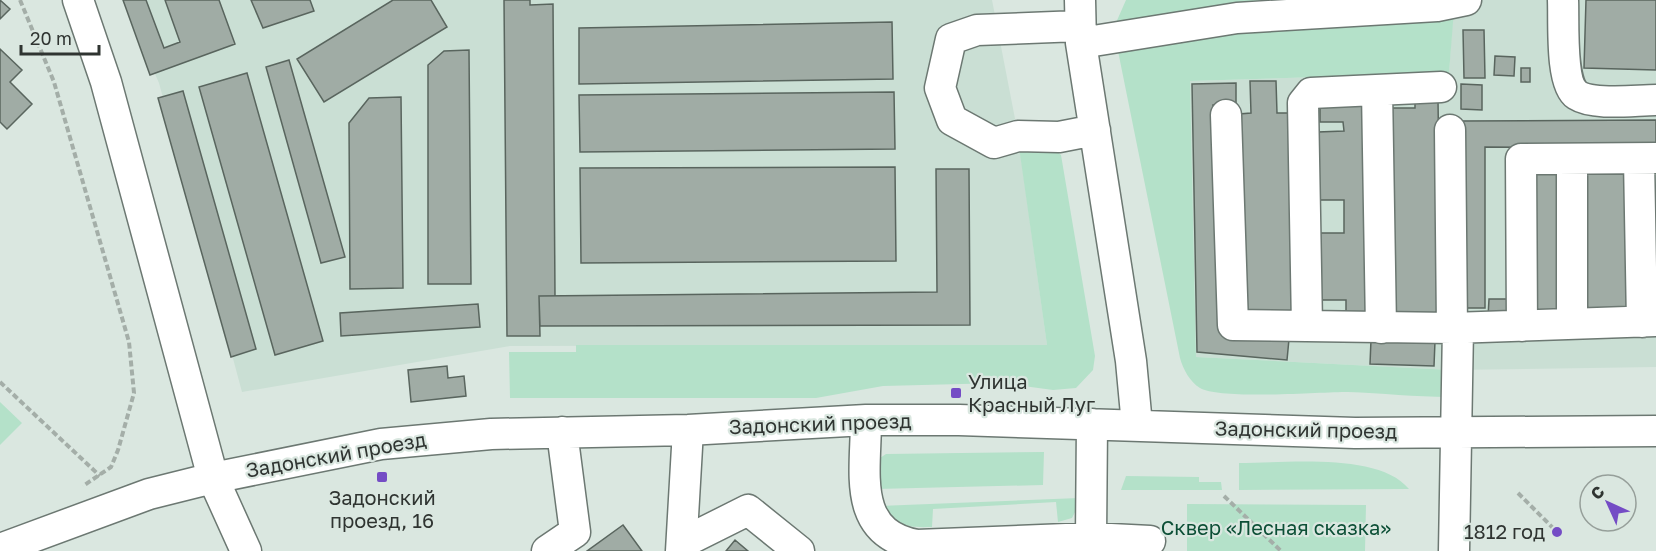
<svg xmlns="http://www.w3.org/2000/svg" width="1656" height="551" font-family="'Golos Text',sans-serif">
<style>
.built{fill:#cadfd4}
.green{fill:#b4e1c9}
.building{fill:#a0aca5;stroke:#59655e;stroke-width:1.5}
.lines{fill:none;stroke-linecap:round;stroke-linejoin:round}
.minor-casing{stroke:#6c7872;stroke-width:33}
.path{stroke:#a4aea8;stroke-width:4;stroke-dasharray:6 3;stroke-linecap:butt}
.minor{stroke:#fff;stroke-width:30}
.poi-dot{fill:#744cc5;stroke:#dae7e0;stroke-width:2}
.labels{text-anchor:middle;stroke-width:4.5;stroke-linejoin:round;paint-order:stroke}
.poi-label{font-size:20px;fill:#2f3431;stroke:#dae7e0;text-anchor:start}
.street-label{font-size:20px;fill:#2f3431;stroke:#dae7e0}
.park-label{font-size:20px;fill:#0c4f36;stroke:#dae7e0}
</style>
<rect width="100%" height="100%" fill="#dae7e0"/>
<path class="built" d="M122,0H992L1017,129L1047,345L510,346L242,392L159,83Z
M1454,0H1656V367L1451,370L1196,357L1190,81L1449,73Z"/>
<path class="green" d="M1126,0H1418L1115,25Z
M1454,10L1449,73L1190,81L1196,357L1451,370L1449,397C1415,397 1382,393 1348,392C1318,392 1221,400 1200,388C1190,382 1183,369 1180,358L1118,51L1144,43Z
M1019,147L1055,150L1061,155L1095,356L1093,370L1076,388L1053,390L1001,383L883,386L816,398H510L509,352H576V345H1047Z
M0,402L22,423L0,445Z
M1044,452L1043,485L876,489L880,458L886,454Z
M1239,463C1285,463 1379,452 1409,489L1239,490Z
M1126,476L1199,477V482H1221L1222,490H1121Z
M1079,498L1078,506L1072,518L1058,522L1056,502L933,509L932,527C902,528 901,525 879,506Z
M1187,504L1366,505L1365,551H1187Z"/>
<path class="building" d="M0,0L10,9L0,19Z
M123,0H146L164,48L180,42L165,0H219L235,44L150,75Z
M251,0H310L314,11L263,28Z
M393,0H431L447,27L324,102L297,59Z
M504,0H530V5L553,4L555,296H539L540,336H507Z
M1586,0H1656V70L1584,68Z
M892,22L893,79L579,84V28Z
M1463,30H1484L1485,78H1464Z
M0,49L22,70L10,82L32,104L7,129L0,122Z
M469,50L471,284H428V65L444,51Z
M1495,56L1515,57L1514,76L1494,75Z
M289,60L345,257L321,263L266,67Z
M1521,68H1530V82H1521Z
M247,73L323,341L275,355L199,87Z
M1250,81H1276L1277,113H1289L1292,316L1242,317L1239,114L1251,113Z
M1236,83V104L1213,105L1223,333L1289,339L1287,360L1197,352L1192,84Z
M1461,84L1482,85V110L1461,109Z
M183,91L256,349L231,357L158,98Z
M894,92L895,149L580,152L579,95Z
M401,97L403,288L350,289L349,123L369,98Z
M1415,100H1438L1441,313L1392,314L1389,108H1415Z
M1344,106H1367L1369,315L1346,316V300H1319V233H1344V200H1319L1318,132L1344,131L1343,122H1320V108Z
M1656,120V148L1485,147V308H1460V121Z
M895,167L896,261L581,263L580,168Z
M936,169H969L970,325L540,326L539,296L937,292Z
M1536,170H1562L1560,315H1534Z
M1583,171H1630L1629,316L1581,315Z
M1489,299H1508V316L1488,317Z
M478,304L480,327L341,336L340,313Z
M1371,340L1435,341L1434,366L1370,364Z
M447,366L448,378L464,376L466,396L411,402L408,370Z
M623,525L642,551H587Z
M735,540L748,551H726Z"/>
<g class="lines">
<g class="minor-casing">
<path id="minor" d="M78,0L106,82L213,478L246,551
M1080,0L1081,43L1131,361L1137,425
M1563,0C1564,20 1560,84 1577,95C1594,106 1635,100 1656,100
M1079,26L977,30L951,39L940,88L952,120L994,143L1018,136L1059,137L1095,130
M1081,43L1237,18L1437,6L1466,0
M1377,90L1381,328
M1226,115L1233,325L1452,328L1656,321
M1450,130L1452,328
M1639,159L1642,322
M1572,324V159
M1307,326L1303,103L1311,93L1441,87
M1522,326L1521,159L1656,158
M866,420C866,472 851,533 917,545L1091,538L1150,541
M1091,538L1092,424
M682,543L748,510L799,551
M0,549L149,494L213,478L381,444L491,434L688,430L866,420H959L1355,433L1656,431
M547,551L575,532L562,432
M681,551L688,430
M1454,551L1458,328"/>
</g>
<path class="path" d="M20,0L54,82L129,342L134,393L118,450L111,467L83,486
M0,382L100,476
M1518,493L1557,532
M1224,496L1281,551"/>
<use href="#minor" class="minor"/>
</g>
<g class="poi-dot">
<rect x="950" y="387" width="12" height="12" rx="3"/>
<rect x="376" y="471" width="12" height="12" rx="3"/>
<circle cx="1557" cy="532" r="6"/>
</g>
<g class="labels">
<g class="poi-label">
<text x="968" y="389">Улица<tspan x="968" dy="23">Красный Луг</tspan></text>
<text x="382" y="505" text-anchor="middle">Задонский<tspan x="382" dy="23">проезд, 16</tspan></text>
<text x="1545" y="539" text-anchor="end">1812 год</text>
</g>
<g class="street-label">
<text transform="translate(820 424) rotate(-2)" y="7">Задонский проезд</text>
<text transform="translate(1306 430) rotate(1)" y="7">Задонский проезд</text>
<text transform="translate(336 455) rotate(-10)" y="7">Задонский проезд</text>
</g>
<g class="park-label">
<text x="1276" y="535">Сквер «Лесная сказка»</text>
</g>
</g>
<g transform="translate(1608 503) rotate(315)"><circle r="28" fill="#dae7e0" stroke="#969f9a" stroke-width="1.5"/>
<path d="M0-4.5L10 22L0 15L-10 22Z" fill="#744cc5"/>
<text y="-9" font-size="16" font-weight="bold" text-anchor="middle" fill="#2f3431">С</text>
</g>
<path d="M21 45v9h78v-9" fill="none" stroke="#2f3431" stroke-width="3"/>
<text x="30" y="45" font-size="18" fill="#2f3431" stroke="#dae7e0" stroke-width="4.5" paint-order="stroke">20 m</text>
</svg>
